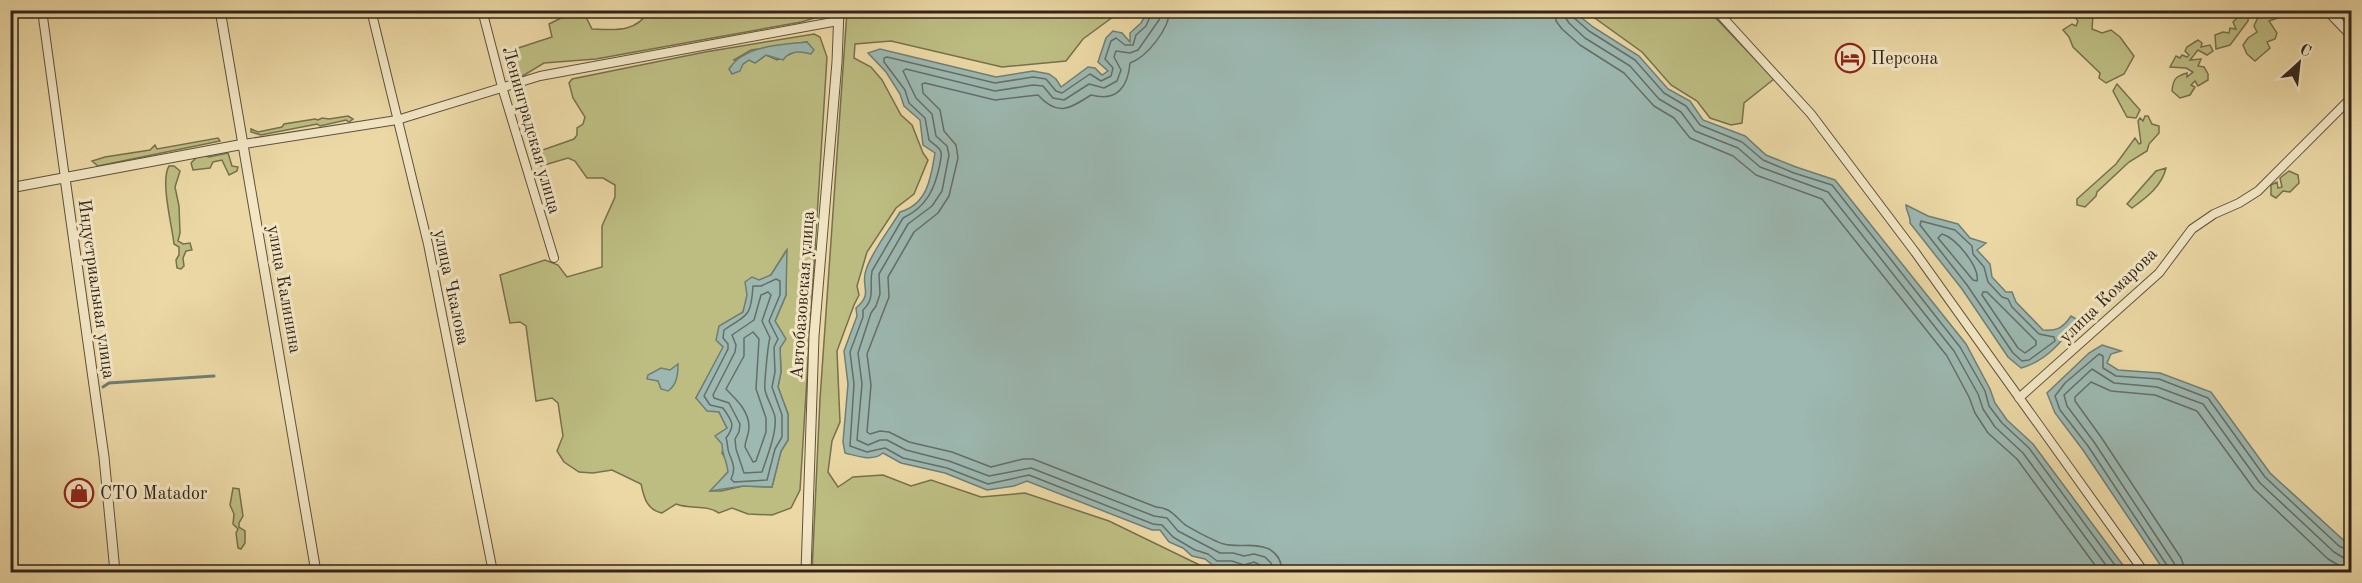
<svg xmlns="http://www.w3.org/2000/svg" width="2362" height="583" font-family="'Old Standard TT',serif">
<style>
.green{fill:#bdbd82;stroke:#77704e;stroke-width:1.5;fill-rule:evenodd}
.water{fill:#9cb8b1;stroke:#717d75;stroke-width:1.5}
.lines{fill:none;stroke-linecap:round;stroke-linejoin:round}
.shore{stroke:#666e66;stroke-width:1.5}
.stream{stroke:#717d75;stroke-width:3}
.minor-casing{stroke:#60513e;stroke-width:10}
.tertiary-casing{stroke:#60513e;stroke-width:11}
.minor{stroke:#f2e6c4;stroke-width:8}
.tertiary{stroke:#f2e6c4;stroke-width:9}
.labels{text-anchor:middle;stroke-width:6;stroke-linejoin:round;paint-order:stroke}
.poi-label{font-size:18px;fill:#31241b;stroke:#f2e6c4;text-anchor:start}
.street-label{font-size:18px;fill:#31241b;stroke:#f2e6c4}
</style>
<rect width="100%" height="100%" fill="#ebd8a5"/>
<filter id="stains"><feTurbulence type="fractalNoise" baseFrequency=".00333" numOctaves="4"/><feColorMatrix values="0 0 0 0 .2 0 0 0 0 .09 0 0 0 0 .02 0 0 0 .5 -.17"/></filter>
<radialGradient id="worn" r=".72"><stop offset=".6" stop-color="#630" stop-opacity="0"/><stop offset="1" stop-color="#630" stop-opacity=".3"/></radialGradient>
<path class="green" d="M575,11H583L592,29C616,30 635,33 649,11H727L731,14H736L738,11H775L774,13L777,16L801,11H824L822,16L801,22L596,59L544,63L521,77L512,76L506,52L552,37L549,24Z
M847,11H1121L1083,39L1066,61L1002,67L891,41L855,44L854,58L871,67L882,80L901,115L912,125L923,153L928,160L914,194L896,208L867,252L857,286L859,295L854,305L837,351L840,422L832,441L828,472L838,487L853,477L883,475L911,486L931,480L981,497L1025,493L1109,521L1214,572H812L820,399Z
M1585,11H1709L1774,79L1744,103L1742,123L1731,125L1710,118L1697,101L1671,85L1642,52Z
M2052,11H2087L2093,15L2092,29L2102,33L2111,30L2120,37L2134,56L2124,74L2106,83L2099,78L2100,73L2073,47L2069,37L2063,30L2072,24L2076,26L2078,21L2072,13L2063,16Z
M2238,11H2249L2248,21L2230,45L2216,49L2215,35L2223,32L2229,33L2230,28L2236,29L2233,22L2238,17Z
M2273,12L2278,18L2269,21L2277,33L2275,39L2267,42L2270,48L2255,61L2247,54L2243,45L2248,38L2257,32L2254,26L2259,15Z
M814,34L820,37L827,57L800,490L791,508L772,515L748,514L732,508L719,513C705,504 692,510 676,504L662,513C647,510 644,498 641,484L612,470L593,473L579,472L564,462L557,451L563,436L558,403L552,398L536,401L526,326L520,322L510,323L500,275L545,260L558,265L567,277L602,267V226L615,197V185L603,178H587L575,161L568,158L541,166L537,152L574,139L577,135V128L583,124L585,117L573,98L569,83L572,79L705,52ZM807,42L803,52L797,51L777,60L766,55L755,63L749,60L743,64L734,60L751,50ZM786,251V295L775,321L780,348L781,372L778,387L788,414V440L781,451L772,487L743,486L721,491H711L728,472V462L722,453L727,428L719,412L696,398L743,312L748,295L759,281L771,275Z
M2198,40L2202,43L2201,47L2210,45L2213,51L2207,55L2198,50L2190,60L2201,59L2198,66L2204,67L2208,74V80L2198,86L2195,81L2191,85L2195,87L2190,95L2180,98L2172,91C2173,79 2176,76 2187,73V77L2193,72L2186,68L2170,67L2176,56L2180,58L2182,55L2187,57L2189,55L2185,51L2187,47Z
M2117,84L2140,110L2136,118L2127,117L2113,91Z
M348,116L353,119L349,122L346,120L320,126L317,124L261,135L251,132V129L258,132L282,127L284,124L315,119L318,120L322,118L329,119Z
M2145,116H2148L2152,124L2159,126V133L2149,144L2147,151L2129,162L2097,192L2096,196L2085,207L2077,205V199L2116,164L2135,138L2139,144L2141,143L2138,121L2140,118L2143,121Z
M218,138L220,141L98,166L92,161L105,157L150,150L155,145L157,149Z
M228,153L232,166L238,167L237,171L229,175L222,160L213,162L210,168L193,170L191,163L200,154L209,157Z
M169,166H174L180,171L175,187L179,206L180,233L178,241L183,244L190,243L192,250L186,251L183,258L184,266L181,269L177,268L176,260L179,255V247L174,244C172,225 160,181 169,166Z
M2166,168C2162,186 2146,198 2132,208L2127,204L2156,171Z
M2289,171L2298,175L2299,183L2290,192L2283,191L2276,198L2271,195V185L2277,182L2278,188L2282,187L2280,178Z
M233,488L239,489L243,516L239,523V527L245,531V543L241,549L238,548L236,533L238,529L233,524L234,514L230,505Z"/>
<path class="water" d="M1148,11L1572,10L1593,27L1639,56L1668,89L1690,101L1703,120L1745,136L1766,155L1796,167L1835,180L1966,344L1990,389L1995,403L2007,420L2033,444L2128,572H1257L1261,570L1252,568L1245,571L1231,566L1215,567L1205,559L1192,556L1183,548L1169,542L1160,530H1152L1027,481L1014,486L987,490L945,473L901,463L883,453C872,462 858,456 845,453L843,442L848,384L844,351L857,316L856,308C874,293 860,287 866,270C872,251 890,229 900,212C928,204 931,177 935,153L923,145L920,120L904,106L900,94L886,72L868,53L880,49L996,77L1033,71L1049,74L1056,79L1061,87L1088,67L1095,68L1102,75L1108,71L1098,62L1106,38L1113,31L1122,33L1130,42V33L1141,23Z
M807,42L814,50L811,54C800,51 790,50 783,60L766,55L755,63L749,60L743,64L740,71L732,74L729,69C744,45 781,45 807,42Z
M1906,205L1928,216L1958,224L1970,238L1986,243L1977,250L1990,264L1992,277L2006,292H2012L2016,302L2043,330C2057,331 2063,328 2071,316L2078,320C2062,341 2047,361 2021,368L2008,357L1962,289L1910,223C1911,216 1906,212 1906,205Z
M787,250L786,295L775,321L786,339L780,348L781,372L778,387L788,414V440L781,451L772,487L743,486L710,491L728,472C727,461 722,455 722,444L715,436L727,428L719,412L707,411L696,398L723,347L716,340L719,326L743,312L747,295L745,282L752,277L759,280L771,275Z
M2102,345L2121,351L2111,354L2107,363L2118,370L2160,373L2211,392L2270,473L2351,547V572H2165L2083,450L2055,413L2047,393L2089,353Z
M678,364C678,374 677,385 668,391L661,389L658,381L647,379L648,375L661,368L670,370Z"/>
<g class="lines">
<path class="shore" d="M1153,10L1146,26L1136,35L1133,45H1125L1116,38L1111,41L1105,59L1113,68L1111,76L1101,81L1090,74L1062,93L1056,91L1046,79L1033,77L995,83L887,57L884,58V62L905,90L909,103L925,118L929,140C932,143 938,146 940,150C943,154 940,160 940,164C935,188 927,207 903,218L872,271C869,287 876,298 863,310V317L850,352L854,384L850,446L867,452L885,448L903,458L947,468L988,484L1029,475L1153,524L1162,525L1173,537L1195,550L1208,554L1217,561H1232L1244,565L1254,562L1264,567L1265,572
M1161,10L1159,20L1138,50L1130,53L1116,51L1114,57L1121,70L1117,81L1104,88L1089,84L1064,100L1053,98L1043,86L1033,85L995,91L906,69L903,71L916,98L932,114L936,136L947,146L949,155L942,191L932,206L908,224L879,274L880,294L876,306L871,313L858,353L862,384L857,440L868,445L880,440H887L906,450L949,461L989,476L1031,468L1154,516L1167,518L1178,531L1220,553H1233L1244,556L1254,554L1265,557L1271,563L1273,572
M1170,10C1169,29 1147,57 1130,63C1128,87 1117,102 1091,95C1068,110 1057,116 1038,95L995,100L925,83L922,84L923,93L940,110L944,131L956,145L958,158L949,196L938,213L914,232L888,277L889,297L867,354L871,385L867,432L870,434L880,431L889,432L909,442L952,452L991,467L1023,459H1033L1156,507C1170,508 1173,514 1183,523C1187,527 1218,543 1224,544C1238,548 1255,542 1269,549C1278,554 1282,563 1282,572
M1555,10L1556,21L1562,29L1580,45L1624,73L1654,106L1674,118L1690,138L1733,156L1756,175L1822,199L1947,356L1969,397L1975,413L1988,433L2017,459L2100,572
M1564,10L1565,17L1569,23L1585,38L1630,66L1659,99L1681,112L1695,131L1738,148L1760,167L1828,192L1954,351L1978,394L1983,409L1995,427L2023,453L2111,572
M1571,10L1573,17L1589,31L1635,60L1664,93L1686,106L1700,125L1742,142L1763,160L1794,173L1832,185L1960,347L1985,391L1989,406L2002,423L2029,448L2120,572
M1921,221L1955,230L1972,246L1973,254L1984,267L1988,282L2002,297L2008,299L2012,307L2039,334L2054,337L2055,341L2029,360L2022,361L2013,353L1967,285L1920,225Z
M1942,234C1956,238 1980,267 1977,281L1973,280L1938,238Z
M776,279L780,281V295L769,321L778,339L774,347L775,372L772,387L782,415V437L775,449L767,480L734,482L731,479C736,469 733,463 729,453C727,448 728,443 726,438C736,425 732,421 723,408L710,405L704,396L728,349V344L723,338L724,330C748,314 751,317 753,286H761Z
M768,292L771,295L762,321L770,338C768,343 764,385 765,390C767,399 773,408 775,417C777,432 767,457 762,472L744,473L736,449L735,439L739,432L740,424L729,403L714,398L713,395L735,352L736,345L732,335L754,320L761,295Z
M1983,292H1987L2036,341V345L2025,353L2018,348L1982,295Z
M753,332L759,339L756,389L766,418V432L756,461L753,462L745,447C745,440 749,435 749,427C749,411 736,399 726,389L744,356V338Z
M2169,572L2168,567L2088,446L2060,410L2055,396L2065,383L2099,354L2103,356V368L2116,376L2159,379L2208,398L2265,477L2339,546L2352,552
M2176,572L2174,563L2094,442L2067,406L2064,395L2092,369L2114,383L2157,387L2203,404L2260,483L2334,552L2344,558L2352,559
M2186,572L2181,558L2101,437L2075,401V397L2091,382L2111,391L2155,395L2197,411L2254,489L2328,559L2340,566L2352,569"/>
<path class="stream" d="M103,387L109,383L214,376"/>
<g class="minor-casing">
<path id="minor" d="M42,10L65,178
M371,10L428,244L493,572
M482,10L502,87L554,258
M1716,10L1811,114L1915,252L2144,572
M244,144L397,120L540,76L838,21
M2019,398L2159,273L2192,229L2214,214L2239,203L2258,191L2352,97"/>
</g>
<g class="tertiary-casing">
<path id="tertiary" d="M220,10L316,572
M2327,10L2352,36
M65,178L104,457L115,572
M10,188L244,144
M806,572L814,336L837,62L839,10"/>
</g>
<use href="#minor" class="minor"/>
<use href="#tertiary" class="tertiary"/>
</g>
<defs>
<g id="hotel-ring" transform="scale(1.5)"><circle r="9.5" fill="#f2e6c4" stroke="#8f2418" stroke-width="1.5"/><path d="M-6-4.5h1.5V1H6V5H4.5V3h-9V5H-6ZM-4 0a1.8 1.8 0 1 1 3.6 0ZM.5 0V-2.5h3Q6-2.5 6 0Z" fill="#8f2418"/></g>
<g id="shop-ring" transform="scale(1.5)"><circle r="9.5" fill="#f2e6c4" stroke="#8f2418" stroke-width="1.5"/><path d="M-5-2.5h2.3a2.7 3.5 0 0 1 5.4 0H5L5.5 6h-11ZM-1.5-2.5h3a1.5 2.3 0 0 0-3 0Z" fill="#8f2418"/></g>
</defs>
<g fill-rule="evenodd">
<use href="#hotel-ring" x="1850" y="58"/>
<use href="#shop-ring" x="79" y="493"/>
</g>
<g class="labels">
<g class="poi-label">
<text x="1871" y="64">Персона</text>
<text x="100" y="499">СТО Matador</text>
</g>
<g class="street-label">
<text transform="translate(532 130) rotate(74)" y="6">Ленинградская улица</text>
<text transform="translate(452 287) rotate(78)" y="6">улица Чкалова</text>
<text transform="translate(97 289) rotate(82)" y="6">Индустриальная улица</text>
<text transform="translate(285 289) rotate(80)" y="6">улица Калинина</text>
<text transform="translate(802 295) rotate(-86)" y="6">Автобазовская улица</text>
<text transform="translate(2108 295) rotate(-44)" y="6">улица Комарова</text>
</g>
</g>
<rect width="2362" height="583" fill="none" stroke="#ebd8a5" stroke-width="36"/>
<rect x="12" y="12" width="2338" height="559" fill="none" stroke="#31241b" stroke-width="3"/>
<rect x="18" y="18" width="2326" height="547" fill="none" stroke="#31241b" stroke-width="1.5"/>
<g transform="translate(2299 63) rotate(27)" stroke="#f2e6c4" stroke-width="4.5" paint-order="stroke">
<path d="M0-4.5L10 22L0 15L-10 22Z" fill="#31241b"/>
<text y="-9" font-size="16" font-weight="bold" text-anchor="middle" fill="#31241b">С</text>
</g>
<rect width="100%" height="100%" filter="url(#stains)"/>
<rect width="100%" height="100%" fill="url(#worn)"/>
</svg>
